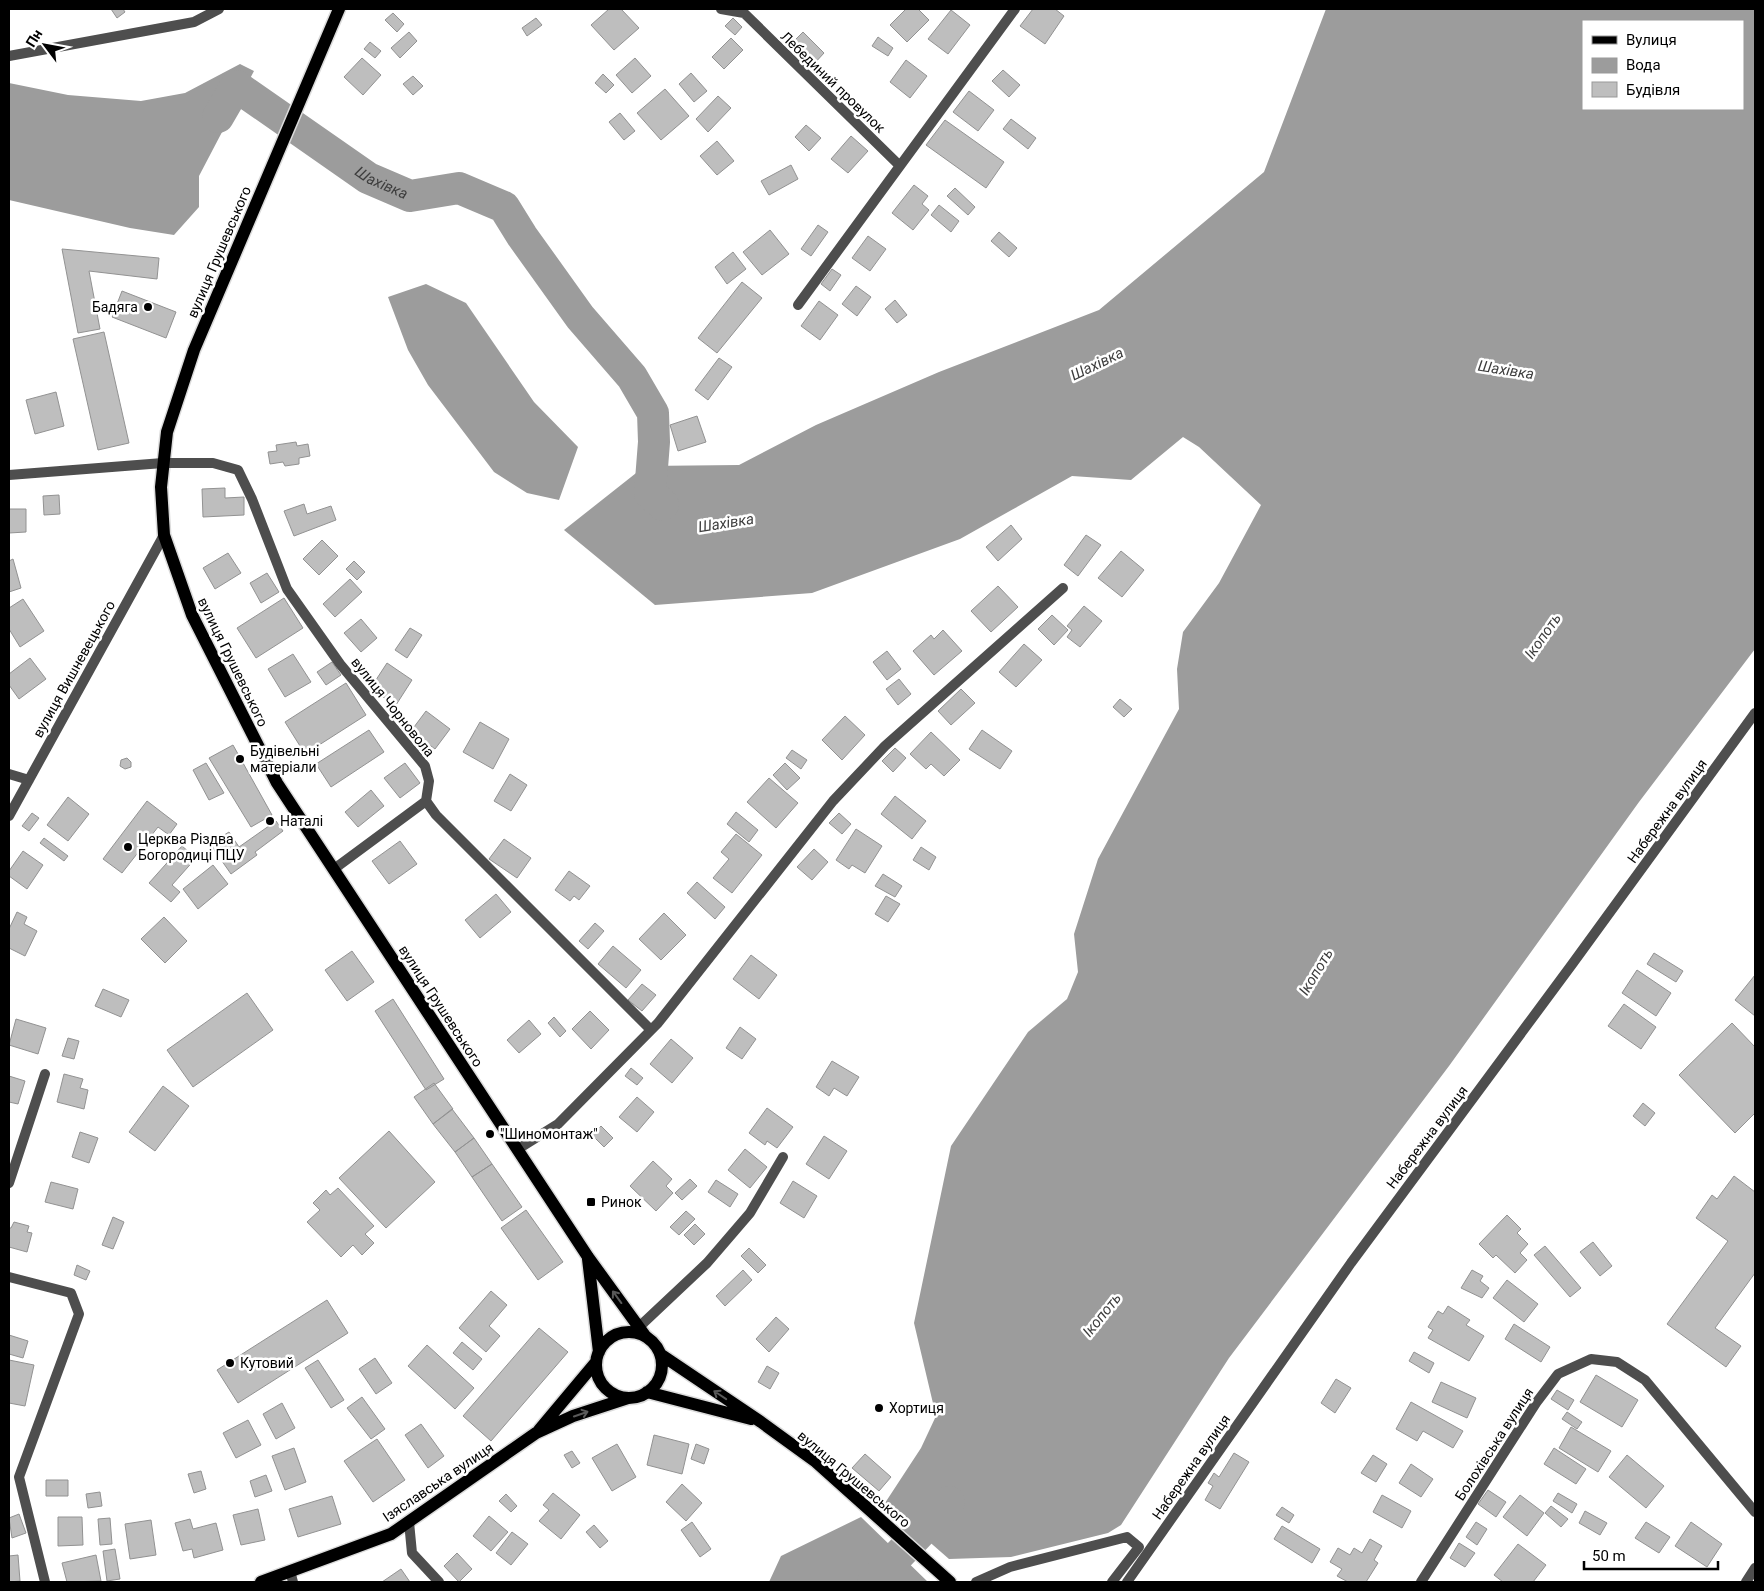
<svg xmlns="http://www.w3.org/2000/svg" width="1764" height="1591" font-family="Roboto,sans-serif">
<style>
.water{fill:#9c9c9c;fill-rule:evenodd}
.lines{fill:none;stroke-linecap:round;stroke-linejoin:round}
.river{stroke:#9c9c9c;stroke-width:32}
.building{fill:#bebebe;stroke:#929292}
.primary-casing{stroke:#dbdbdb;stroke-width:15}
.street{stroke:#4e4e4e;stroke-width:10}
.primary{stroke:#000;stroke-width:12}
.oneway{stroke:#595959}
.poi-dot{fill:#000;stroke:#fff;stroke-width:2}
.labels{text-anchor:middle;stroke-width:5;stroke-linejoin:round;paint-order:stroke}
.street-label{font-size:14px;fill:#000;stroke:#fff}
.poi-label{font-size:14px;fill:#000;stroke:#fff;text-anchor:start}
.water-label{font-size:15px;font-style:italic;fill:#3d3d3d;stroke:#fff}
</style>
<rect width="100%" height="100%" fill="#fff"/>
<path class="water" d="M1326,9H1755V649L1639,802L1449,1066L1229,1358L1121,1525L1108,1533L1011,1557L949,1559L885,1503L921,1448L936,1416L914,1323L951,1146L1028,1032L1067,999L1078,972L1074,934L1098,859L1179,709L1177,669L1183,632L1219,583L1261,505L1199,447L1183,437L1131,480L1072,476L960,539L812,593L655,605L564,530L645,466L739,465L816,425L939,372L1099,310L1264,172ZM1583,21H1743V109H1583Z
M240,64L254,71L199,176V207L174,235L130,228L9,200V83L68,95L141,101L185,93Z
M426,284L466,303L534,402L578,447L559,500L527,493L494,472L428,385L408,350L388,297Z
M861,1517L928,1582H769L781,1556Z"/>
<g class="lines">
<g class="river">
<path id="s1" d="M218,117L236,86L368,178L410,196L459,188L504,207L522,236L580,317L632,377L653,413L654,442L650,493L663,505"/>
<path d="M873,1582L949,1502"/>
</g>
</g>
<path class="building" d="M111,9H123L125,12L117,18Z
M609,9H621L639,28L614,50L591,25Z
M906,9H918L929,20L907,42L890,25Z
M1033,9H1055L1064,16L1045,44L1020,26Z
M951,10L970,25L948,54L928,39Z
M393,13L404,24L397,32L385,20Z
M536,18L542,25L527,36L522,28Z
M733,18L742,27L735,35L725,26Z
M409,32L417,41L400,58L391,48Z
M803,32L824,53L813,65L791,44Z
M878,37L893,48L888,56L872,46Z
M731,38L743,50L724,69L712,57Z
M370,42L381,51L375,58L364,49Z
M362,58L381,75L363,95L344,77Z
M635,58L651,76L632,93L616,75Z
M906,60L927,76L910,98L890,82Z
M1003,70L1020,85L1009,97L992,81Z
M691,73L707,91L694,102L679,84Z
M603,74L614,85L606,93L595,83Z
M413,76L423,86L413,95L403,84Z
M665,89L689,116L661,140L637,113Z
M969,91L994,110L978,131L953,112Z
M718,96L731,108L708,132L696,119Z
M620,113L635,131L624,140L609,122Z
M1011,119L1036,138L1028,149L1003,129Z
M945,120L1004,162L986,188L926,145Z
M806,125L821,138L809,151L795,137Z
M851,136L868,151L848,173L831,159Z
M717,141L734,161L717,175L700,156Z
M791,165L798,179L769,195L761,181Z
M914,185L928,196L922,204L929,210L913,230L892,213Z
M955,188L975,207L968,215L947,196Z
M939,205L959,221L951,232L931,215Z
M818,225L828,232L811,256L801,249Z
M770,230L789,254L762,275L743,252Z
M999,232L1017,248L1009,257L991,241Z
M868,236L886,249L870,271L852,258Z
M62,249L159,258L157,279L89,271L100,329L78,333Z
M733,252L746,269L727,284L715,267Z
M832,269L841,275L830,291L821,284Z
M742,282L762,298L717,353L698,338Z
M856,286L871,297L857,316L842,304Z
M122,291L176,312L166,338L112,317Z
M895,300L907,315L897,323L885,309Z
M819,301L838,315L820,340L801,326Z
M104,332L129,443L98,450L73,339Z
M719,358L732,367L708,400L695,390Z
M56,392L64,426L35,434L26,400Z
M697,416L706,442L678,451L670,425Z
M296,442L297,446L308,444L310,456L299,458V464L285,466L283,462L270,464L268,452L277,451L276,445Z
M225,488V498L244,497V515L203,517L202,489Z
M59,495L60,514L44,515L43,496Z
M304,504L307,514L331,506L336,520L294,536L284,511Z
M9,509H26V532L9,533Z
M1011,525L1022,539L998,561L986,547Z
M1086,535L1101,545L1078,576L1064,565Z
M322,540L338,556L319,575L303,559Z
M1121,551L1144,570L1122,597L1098,578Z
M228,553L241,573L215,589L203,568Z
M13,559L21,588L9,592V561Z
M354,561L365,572L357,580L346,569Z
M267,573L279,592L261,603L250,583Z
M350,579L362,592L335,617L323,604Z
M998,586L1018,607L991,632L971,611Z
M284,598L303,628L256,658L237,628Z
M23,599L44,631L20,647L9,629V608Z
M1084,606L1102,621L1080,647L1067,637L1072,630L1067,626Z
M1052,615L1068,630L1054,645L1038,629Z
M361,619L377,638L361,652L344,633Z
M410,628L422,635L407,658L395,650Z
M943,630L962,651L934,675L913,651L931,635L934,639Z
M1024,644L1042,660L1016,687L999,672Z
M887,651L901,669L887,680L873,662Z
M293,654L311,682L285,697L268,669Z
M30,658L46,679L19,699L9,685V674Z
M332,662L341,675L326,685L317,672Z
M387,663L412,680L396,705L370,689Z
M899,679L911,694L898,705L886,689Z
M346,683L366,715L305,754L285,722Z
M961,689L975,703L951,725L938,711Z
M1120,699L1132,709L1124,717L1113,707Z
M426,711L450,729L435,749L411,731Z
M845,716L865,735L842,760L822,740Z
M480,722L509,739L493,769L463,752Z
M369,730L384,752L331,787L316,764Z
M982,730L1012,751L1000,769L969,749Z
M931,732L960,760L944,776L931,764L926,769L910,754Z
M233,745L272,815L251,827L209,758Z
M895,748L906,758L893,772L882,761Z
M792,750L807,760L801,769L786,758Z
M127,758L131,762V767L125,769L120,766L121,760Z
M206,763L224,793L209,800L193,770Z
M405,763L420,783L400,798L384,778Z
M785,763L800,778L787,790L773,775Z
M510,774L527,785L511,811L494,801Z
M769,778L798,803L776,828L747,802Z
M371,790L384,806L358,827L345,812Z
M895,796L926,821L912,839L881,814Z
M68,797L89,814L68,841L47,825Z
M147,801L177,824L169,835L158,827L122,873L103,859Z
M736,812L758,830L749,842L727,824Z
M32,813L39,818L29,831L22,826Z
M839,813L851,824L842,834L829,823Z
M276,821L283,831L255,852L257,855L231,874L210,844L229,832L239,847Z
M856,829L882,846L865,873L852,865L849,869L836,860Z
M736,834L762,855L732,893L713,878L729,859L721,852Z
M44,838L68,856L64,861L40,843Z
M504,839L531,858L517,878L489,859Z
M400,841L417,864L389,884L372,861Z
M182,846L196,858L172,885L180,892L171,902L149,883Z
M921,847L936,857L929,870L913,860Z
M814,849L828,862L812,880L797,867Z
M23,851L43,865L27,889L9,876V871Z
M213,865L228,884L198,909L183,889Z
M569,871L590,886L579,900L574,896L570,901L555,890Z
M883,874L902,886L895,897L875,886Z
M697,882L725,907L715,919L687,893Z
M496,894L511,912L480,938L465,920Z
M886,896L900,904L888,922L875,914Z
M17,912L27,917L24,924L37,931L25,956L9,948V929Z
M664,913L686,935L661,960L639,939Z
M164,917L187,941L165,963L141,939Z
M595,923L604,931L588,949L579,941Z
M613,946L641,970L626,988L598,964Z
M352,951L374,982L347,1001L325,970Z
M1654,953L1683,971L1676,982L1647,964Z
M751,955L777,975L759,999L733,979Z
M1637,970L1671,993L1656,1016L1622,993Z
M1755,975V1016L1735,1000Z
M642,984L656,995L642,1011L628,1000Z
M103,989L129,1000L121,1017L95,1006Z
M247,993L273,1030L193,1087L167,1050Z
M393,999L444,1079L426,1090L375,1011Z
M1624,1004L1656,1027L1641,1049L1608,1026Z
M590,1011L609,1030L591,1049L572,1029Z
M554,1017L566,1031L560,1037L548,1023Z
M16,1019L46,1028L38,1054L9,1045Z
M529,1020L541,1034L519,1053L507,1040Z
M1732,1023L1755,1047V1113L1735,1133L1679,1075Z
M740,1027L756,1039L742,1059L726,1048Z
M68,1038L79,1041L74,1059L62,1056Z
M671,1039L693,1058L672,1083L650,1064Z
M832,1061L859,1077L847,1096L834,1088L829,1096L816,1087Z
M631,1068L643,1078L637,1085L625,1076Z
M64,1074L83,1079L80,1088L88,1090L84,1109L57,1102Z
M9,1076L25,1081L18,1104L9,1102Z
M434,1083L453,1109L433,1124L414,1097Z
M163,1086L189,1106L155,1151L129,1132Z
M637,1097L654,1112L637,1132L619,1117Z
M1643,1103L1655,1113L1645,1126L1633,1116Z
M767,1108L793,1127L777,1148L767,1141L765,1145L749,1133Z
M452,1109L474,1138L455,1152L433,1124Z
M601,1126L613,1138L604,1147L592,1135Z
M389,1131L435,1182L386,1228L339,1178Z
M80,1132L98,1138L89,1163L72,1157Z
M824,1136L847,1151L829,1179L806,1164Z
M474,1138L492,1164L472,1177L455,1152Z
M745,1149L767,1167L750,1188L728,1170Z
M653,1161L672,1179L666,1186L673,1193L656,1211L630,1186Z
M492,1164L522,1207L502,1221L472,1177Z
M1734,1176L1755,1192V1273L1715,1328L1741,1346L1726,1367L1667,1324L1728,1241L1696,1218L1712,1195L1717,1199Z
M690,1179L697,1186L682,1200L675,1193Z
M716,1180L738,1194L730,1207L708,1192Z
M793,1181L817,1196L804,1218L780,1203Z
M51,1182L78,1189L73,1209L45,1202Z
M338,1188L374,1226L365,1234L374,1243L362,1255L353,1245L341,1257L307,1222L320,1210L313,1203L326,1190L330,1195Z
M526,1210L563,1262L538,1280L501,1228Z
M686,1211L695,1219L679,1235L670,1227Z
M1507,1215L1521,1229L1517,1233L1528,1244L1520,1253L1527,1260L1515,1273L1496,1255L1493,1258L1479,1244Z
M113,1217L124,1222L113,1249L102,1245Z
M14,1222L29,1226L27,1232L32,1233L27,1252L9,1247V1228H11Z
M695,1224L705,1234L694,1245L684,1235Z
M1593,1242L1612,1266L1600,1276L1580,1252Z
M1545,1246L1581,1288L1570,1297L1534,1255Z
M749,1248L766,1265L758,1273L741,1256Z
M77,1265L90,1271L86,1280L74,1275Z
M743,1270L752,1280L725,1306L716,1296Z
M1472,1270L1483,1276L1480,1281L1489,1288L1482,1298L1461,1288Z
M1507,1280L1538,1304L1524,1322L1493,1298Z
M491,1291L507,1305L489,1326L500,1336L486,1352L459,1328Z
M327,1300L348,1333L238,1403L217,1370Z
M1448,1306L1470,1320L1466,1325L1484,1336L1469,1361L1428,1338L1433,1330L1428,1327L1438,1311L1443,1314Z
M776,1317L789,1329L769,1352L756,1339Z
M1514,1324L1550,1347L1541,1362L1505,1339Z
M539,1328L568,1352L491,1441L463,1416Z
M9,1335L28,1341L23,1358L9,1354Z
M462,1342L482,1359L473,1370L453,1353Z
M427,1345L474,1388L455,1409L408,1366Z
M1414,1352L1434,1363L1429,1373L1409,1361Z
M375,1358L392,1383L376,1394L359,1369Z
M9,1360L34,1365L25,1406L9,1403Z
M318,1360L344,1400L331,1408L305,1368Z
M767,1366L779,1373L770,1389L758,1382Z
M1596,1375L1638,1400L1622,1427L1580,1402Z
M1336,1379L1351,1388L1335,1413L1321,1403Z
M1441,1382L1476,1398L1467,1418L1432,1402Z
M1557,1390L1574,1400L1568,1410L1551,1399Z
M362,1397L385,1429L371,1439L347,1408Z
M1411,1402L1463,1431L1453,1448L1423,1431L1417,1441L1396,1429Z
M282,1403L295,1428L276,1439L263,1414Z
M1567,1412L1582,1422L1577,1429L1562,1419Z
M248,1420L261,1445L236,1458L223,1433Z
M421,1424L444,1456L428,1468L405,1435Z
M1571,1427L1611,1451L1598,1472L1559,1448Z
M654,1435L689,1444L682,1474L647,1465Z
M377,1439L405,1480L373,1502L344,1461Z
M617,1444L636,1477L612,1491L592,1458Z
M696,1444L709,1449L704,1464L691,1459Z
M294,1448L306,1482L285,1490L272,1456Z
M1554,1448L1586,1469L1576,1484L1544,1464Z
M572,1451L580,1463L572,1468L564,1455Z
M1234,1453L1249,1462L1220,1509L1205,1500L1213,1486L1208,1483L1214,1473L1219,1477Z
M865,1454L891,1477L879,1491L852,1468Z
M1373,1455L1387,1464L1376,1482L1361,1473Z
M1627,1455L1664,1486L1646,1508L1609,1477Z
M1411,1464L1433,1479L1421,1497L1399,1483Z
M201,1471L206,1489L194,1493L188,1474Z
M266,1475L272,1491L255,1497L250,1481Z
M46,1480H68V1496H46Z
M682,1484L702,1503L686,1521L666,1502Z
M1488,1490L1506,1502L1496,1517L1478,1504Z
M100,1492L102,1506L88,1508L86,1494Z
M553,1493L580,1515L561,1539L539,1521L549,1510L543,1505Z
M1558,1493L1577,1504L1572,1513L1553,1501Z
M506,1494L517,1506L511,1512L499,1501Z
M1382,1495L1411,1511L1402,1528L1373,1512Z
M1520,1495L1544,1513L1527,1536L1503,1517Z
M332,1496L341,1524L298,1537L289,1509Z
M1551,1506L1568,1519L1561,1527L1545,1513Z
M1282,1507L1294,1515L1289,1523L1276,1515Z
M258,1509L265,1540L241,1545L233,1515Z
M1585,1511L1607,1523L1600,1535L1579,1523Z
M19,1514L26,1533L12,1538L9,1518Z
M489,1516L508,1532L491,1551L473,1536Z
M58,1517H82L83,1545L58,1546Z
M110,1518L112,1544L100,1545L98,1519Z
M190,1519L193,1529L216,1523L223,1550L194,1558L192,1549L183,1551L175,1523Z
M151,1520L156,1555L130,1559L125,1524Z
M692,1522L711,1549L700,1557L681,1530Z
M1476,1522L1487,1529L1477,1545L1466,1537Z
M1646,1522L1670,1537L1659,1553L1635,1538Z
M1691,1522L1722,1544L1707,1567L1675,1546Z
M594,1525L608,1541L600,1548L586,1532Z
M1282,1526L1320,1549L1312,1563L1274,1539Z
M512,1532L528,1544L511,1565L496,1553Z
M1370,1539L1382,1546L1374,1560L1378,1563L1366,1582H1348L1337,1576L1342,1569L1330,1562L1338,1548L1350,1555L1354,1548L1362,1553Z
M1459,1543L1475,1553L1465,1567L1450,1558Z
M1518,1544L1546,1565L1533,1582H1503L1494,1575Z
M115,1549L120,1579L107,1581L103,1551Z
M457,1553L472,1569L459,1582L444,1566Z
M18,1555L20,1581L9,1582V1556Z
M96,1555L101,1581L67,1582L62,1563Z
M401,1569L410,1582H382Z"/>
<g class="lines">
<g class="primary-casing">
<path id="primary" d="M339,9L194,350L167,432L161,487L164,535L192,615L277,783L588,1257L646,1337
M588,1259L599,1352
M596 1365a33 33 0 1 1 66 0a33 33 0 1 1-66 0Z
M660,1354L761,1422L816,1462L950,1582
M647,1392L751,1419
M539,1430L596,1362
M261,1582L391,1534L536,1433L573,1416L628,1398"/>
</g>
<path class="street" d="M721,9L744,13L899,165
M9,56L194,22L219,9
M798,305L1015,9
M9,475L163,463H213L238,470L252,499L287,589L340,664L425,766L429,781L426,801L436,815L651,1030
M9,774L29,780
M9,816L164,535
M334,869L426,801
M518,1149L558,1124L658,1023L833,801L885,746L1063,588
M9,1183L45,1074
M9,1277L71,1293L79,1314L19,1477L45,1582
M639,1327L707,1263L750,1213L783,1157
M409,1522L412,1553L439,1582
M290,1571L293,1582
M976,1582L1010,1567L1127,1537L1139,1547L1112,1582
M1127,1582L1351,1263L1573,963L1755,713
M1421,1582L1536,1403L1558,1374L1591,1359L1617,1362L1645,1380L1755,1512
M1746,1582L1755,1568"/>
<use href="#primary" class="primary"/>
</g>
<defs><path id="oneway-shaft" d="M-6 0H5M1.5-3L5.5 0L1.5 3" fill="none" stroke-width="1.6" stroke-linecap="round" stroke-linejoin="round" transform="scale(1.25)"/></defs>
<g class="oneway">
<use href="#oneway-shaft" transform="translate(617 1297) rotate(-126)"/>
<use href="#oneway-shaft" transform="translate(720 1395) rotate(-146)"/>
<use href="#oneway-shaft" transform="translate(581 1414) rotate(-19)"/>
</g>
<g class="poi-dot">
<circle cx="148" cy="307" r="5"/>
<circle cx="240" cy="759" r="5"/>
<circle cx="270" cy="821" r="5"/>
<circle cx="128" cy="847" r="5"/>
<circle cx="490" cy="1134" r="5"/>
<rect x="586" y="1197" width="10" height="10" rx="2.5"/>
<circle cx="230" cy="1363" r="5"/>
<circle cx="879" cy="1408" r="5"/>
</g>
<g class="labels">
<g class="street-label">
<text transform="translate(833 82) rotate(44)" y="5">Лебединий провулок</text>
<text transform="translate(219 252) rotate(-67)" y="5">вулиця Грушевського</text>
<text transform="translate(233 662) rotate(64)" y="5">вулиця Грушевського</text>
<text transform="translate(74 669) rotate(-61)" y="5">вулиця Вишневецького</text>
<text transform="translate(393 707) rotate(51)" y="5">вулиця Чорновола</text>
<text transform="translate(1667 811) rotate(-54)" y="5">Набережна вулиця</text>
<text transform="translate(441 1006) rotate(57)" y="5">вулиця Грушевського</text>
<text transform="translate(1427 1137) rotate(-53)" y="5">Набережна вулиця</text>
<text transform="translate(1494 1444) rotate(-57)" y="5">Болохівська вулиця</text>
<text transform="translate(1191 1467) rotate(-55)" y="5">Набережна вулиця</text>
<text transform="translate(854 1479) rotate(40)" y="5">вулиця Грушевського</text>
<text transform="translate(438 1482) rotate(-34)" y="5">Ізяславська вулиця</text>
</g>
<g class="poi-label">
<text x="138" y="312" text-anchor="end">Бадяга</text>
<text x="250" y="756">Будівельні<tspan x="250" dy="16">матеріали</tspan></text>
<text x="280" y="826">Наталі</text>
<text x="138" y="844">Церква Різдва<tspan x="138" dy="16">Богородиці ПЦУ</tspan></text>
<text x="500" y="1139">"Шиномонтаж"</text>
<text x="601" y="1207">Ринок</text>
<text x="240" y="1368">Кутовий</text>
<text x="889" y="1413">Хортиця</text>
</g>
<g class="water-label">
<text dy="5" stroke="none"><textPath href="#s1" startOffset="211">Шахівка</textPath></text>
<text transform="translate(1097 364) rotate(-26)" y="5">Шахівка</text>
<text transform="translate(1506 370) rotate(9)" y="5">Шахівка</text>
<text transform="translate(726 523) rotate(-9)" y="5">Шахівка</text>
<text transform="translate(1543 636) rotate(-55)" y="5">Ікопоть</text>
<text transform="translate(1316 972) rotate(-59)" y="5">Ікопоть</text>
<text transform="translate(1102 1315) rotate(-51)" y="5">Ікопоть</text>
</g>
</g>
<rect width="1764" height="1591" fill="none" stroke="#000000" stroke-width="20"/>
<rect x="1582" y="20" width="162" height="90" fill="#ffffff" stroke="#999999"/>
<rect x="1592" y="36" width="25" height="8" fill="#000000" stroke="#999999"/>
<text x="1626" y="45" font-size="15" fill="#000000">Вулиця</text>
<rect x="1592" y="58" width="25" height="15" fill="#9c9c9c" stroke="#999999"/>
<text x="1626" y="70" font-size="15" fill="#000000">Вода</text>
<rect x="1592" y="82" width="25" height="15" fill="#bebebe" stroke="#999999"/>
<text x="1626" y="95" font-size="15" fill="#000000">Будівля</text>
<g transform="translate(45 45) rotate(302)" stroke="#ffffff" stroke-width="4" paint-order="stroke">
<path d="M0-4L9 19L0 12L-9 19Z" fill="#000000"/>
<text y="-8" font-size="14" font-weight="bold" text-anchor="middle" fill="#000000">Пн</text>
</g>
<path d="M1584 1561v8h134v-8" fill="none" stroke="#000000" stroke-width="2.5"/>
<text x="1592" y="1561" font-size="15" fill="#000000" stroke="#ffffff" stroke-width="4" paint-order="stroke">50 m</text>
</svg>
